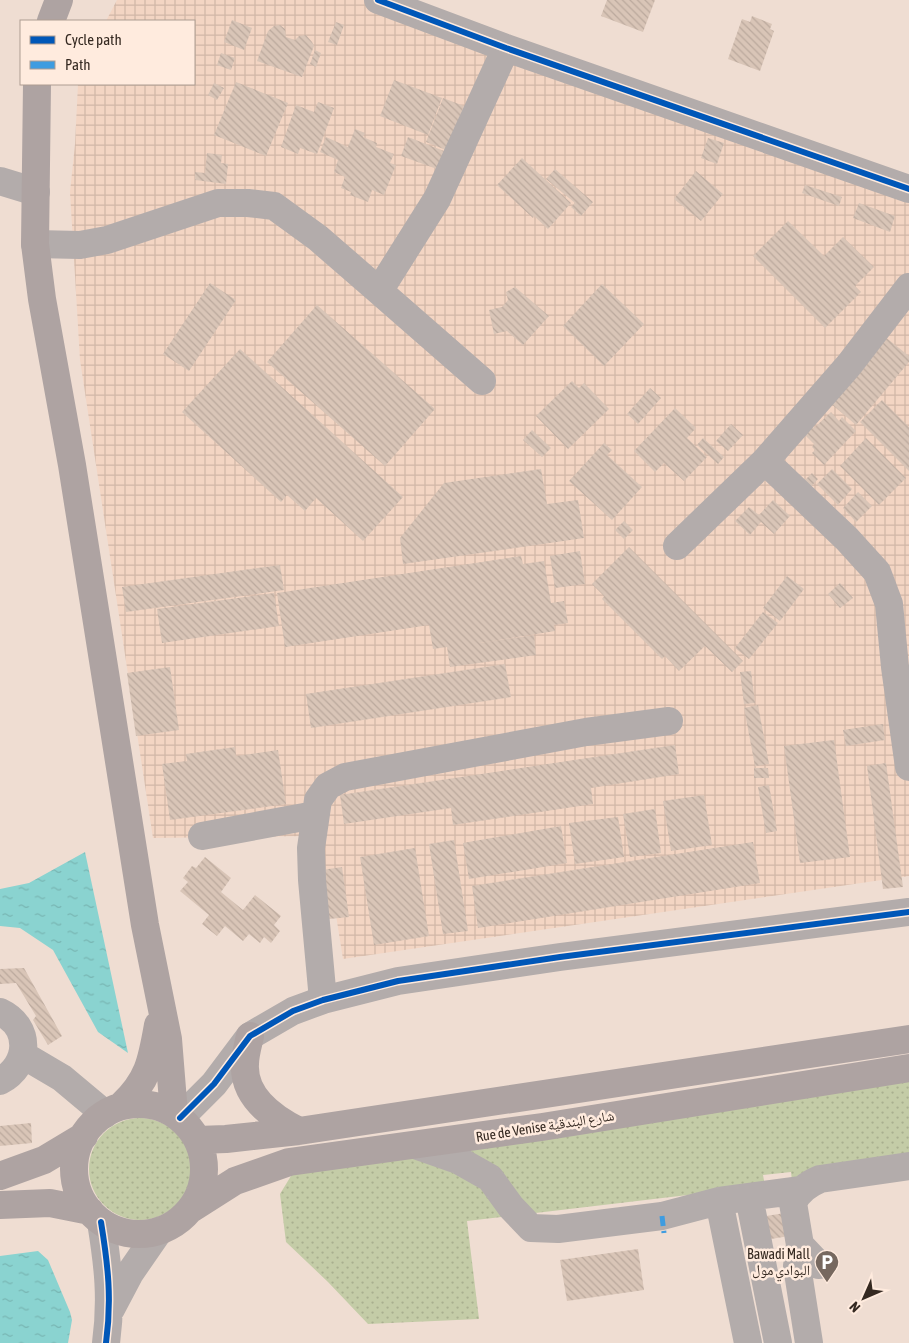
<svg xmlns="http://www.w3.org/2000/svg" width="909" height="1343" font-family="'Asap Condensed','Noto Naskh Arabic',sans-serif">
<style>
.industrial{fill:url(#industrial-grid)}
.grass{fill:url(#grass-dots)}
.water{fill:url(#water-ripples)}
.building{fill:url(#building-back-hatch)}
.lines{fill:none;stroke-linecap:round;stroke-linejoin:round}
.minor{stroke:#b3acab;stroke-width:28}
.major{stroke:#aea3a2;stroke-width:28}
.quiet{stroke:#3e9ce0;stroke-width:5;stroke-dasharray:10 5;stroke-linecap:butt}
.cycleway-casing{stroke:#ffebde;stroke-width:9}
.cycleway{stroke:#0057b8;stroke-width:6}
.labels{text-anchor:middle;stroke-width:5;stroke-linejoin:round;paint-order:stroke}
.street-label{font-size:14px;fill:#352921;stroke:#ffebde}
.poi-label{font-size:14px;fill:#352921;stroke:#ffebde;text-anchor:end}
</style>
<defs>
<pattern id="industrial-grid" width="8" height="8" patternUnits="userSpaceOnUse" patternTransform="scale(1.25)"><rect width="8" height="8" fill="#f3d5c3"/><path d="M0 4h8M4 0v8" fill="none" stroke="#d1b7a7"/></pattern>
<pattern id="grass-dots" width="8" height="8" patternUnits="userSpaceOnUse" patternTransform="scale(1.25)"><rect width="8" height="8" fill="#c4cca7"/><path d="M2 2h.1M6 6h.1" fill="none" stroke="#a9af8f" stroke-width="1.8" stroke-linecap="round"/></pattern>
<pattern id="water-ripples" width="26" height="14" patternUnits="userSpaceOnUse" patternTransform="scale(1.25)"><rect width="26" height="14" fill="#8ad3d0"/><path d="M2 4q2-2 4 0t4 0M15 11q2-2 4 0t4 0" fill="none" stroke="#78b5b2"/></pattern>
<pattern id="building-back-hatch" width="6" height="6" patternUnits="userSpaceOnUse" patternTransform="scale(1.25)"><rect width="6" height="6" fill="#d9c5b7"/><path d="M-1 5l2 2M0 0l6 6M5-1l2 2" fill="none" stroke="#bba99d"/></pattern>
</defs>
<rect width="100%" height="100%" fill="#efddd2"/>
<path class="industrial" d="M117,0H364L799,144L909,186V876L343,959L332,890L309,836L153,838L80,360L70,192L75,144L78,84H194V21H106Z"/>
<path class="grass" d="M909,1078V1179L792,1181L791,1172L763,1175L765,1186L467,1221L479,1319L368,1324L328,1282L286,1242L280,1194L294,1171Z
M89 1169a51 51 0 1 1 102 0a51 51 0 1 1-102 0Z"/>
<path class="water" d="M85,852L128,1053L98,1032L53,950L20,928L0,926V889L29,883Z
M38,1251L48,1260L70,1312L72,1320L68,1343H0V1256Z"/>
<path class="building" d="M607,0H655L643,32L601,16Z
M752,16L772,24L770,29L774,31L760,71L728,59L742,19L750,22Z
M232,20L252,28L244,50L224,42Z
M336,22L344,25L337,45L328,42Z
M280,25L285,29L286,37L295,40L299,36L306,35L312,42L314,46L302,77L257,61L268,31L274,26Z
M315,50L321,53L316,67L310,64Z
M221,53L235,58L231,70L217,65Z
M394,80L442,98L428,135L380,116Z
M236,82L288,103L266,156L214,135Z
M214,83L224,88L217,100L208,95Z
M443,98L464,106L446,150L426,142Z
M318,102L334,108L317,154L300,148L298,154L281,147L296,105L314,112Z
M355,129L365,133L363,137L377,143L376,147L394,154L390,163L396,165L384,195L372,190L368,202L350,195L351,192L341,188L345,177L334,172L338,160L320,152L326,137L348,147Z
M408,137L444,151L437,169L401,156Z
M708,138L724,143L717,164L701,158Z
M207,153L222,155L221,163L228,164L226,184L195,180V172L205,173Z
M522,158L571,203L548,229L534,216L533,218L497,185Z
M555,169L593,202L581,216L571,207L575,203L546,179Z
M696,171L723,194L701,221L674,199Z
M805,185L842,197L839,206L802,193Z
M859,203L895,216L890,232L853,218Z
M788,221L824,256L843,237L874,267L855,286L861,292L825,328L753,256Z
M210,283L236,300L189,371L163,354Z
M602,284L644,324L604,366L563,326Z
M515,287L549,316L523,345L507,331L494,334L489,310L502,307L508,300L506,292Z
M317,305L435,409L385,466L267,362Z
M884,336L909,356V362L856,425L829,402Z
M240,349L403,497L363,541L316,498L305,511L287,495L281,502L182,412Z
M572,381L579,388L584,383L609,409L568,449L536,416Z
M650,388L661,398L638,424L627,414Z
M882,400L909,427V471L860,422Z
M675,408L696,428L687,438L707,457L684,481L664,463L655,472L634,451Z
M831,412L839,421L842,417L856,431L824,465L812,453L815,450L812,447L814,444L804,434L812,426L814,428Z
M731,424L743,435L728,451L716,441Z
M532,430L551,448L542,457L523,440Z
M703,438L724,457L718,464L697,445Z
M866,438L906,478L879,505L840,466Z
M604,443L612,450L607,455L642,487L612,520L569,481Z
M541,469L547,504L578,500L584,538L403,564L400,538L444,483Z
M832,469L852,489L838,505L817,484Z
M812,473L818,479L808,490L801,484Z
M858,492L872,506L856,522L843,508Z
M773,500L790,516L774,534L761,522L750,535L735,521L749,507L759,515Z
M624,521L633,530L624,539L615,530Z
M629,547L743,661L732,672L705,646L679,671L665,656L662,659L602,599L604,596L592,584Z
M580,551L585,584L555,588L550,556Z
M521,556L523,564L544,561L551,603L564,601L568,623L554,625L555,631L480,643L534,635L536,655L450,667L447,647L433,649L429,625L285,647L277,593Z
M280,565L284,590L126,612L122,587Z
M787,576L804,589L780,621L763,608Z
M840,583L853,598L840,608L828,594Z
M274,593L279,626L162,643L157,609Z
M763,612L778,623L749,659L735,648Z
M505,664L511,697L311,728L306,694Z
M170,667L179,730L136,736L127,673Z
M751,671L755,703L744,704L740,672Z
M758,705L769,764L755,766L744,708Z
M883,724L885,740L846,746L843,730Z
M834,740L850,857L800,863L784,746Z
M675,745L679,774L591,788L593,804L453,825L451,808L344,824L340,795Z
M235,747L236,756L278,750L286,804L170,820L162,764L187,761L186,754Z
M886,763L903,887L883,889L867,766Z
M754,768H768L769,778H754Z
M769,785L777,831L766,833L758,787Z
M704,795L712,845L671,851L663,801Z
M655,809L661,853L630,857L623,814Z
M618,817L624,857L575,864L569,823Z
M561,826L567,863L469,879L463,843Z
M454,840L468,931L443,934L429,844Z
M753,842L760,883L478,928L472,886Z
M415,848L429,936L374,945L360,857Z
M205,857L231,878L221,892L243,910L255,895L281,916L274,925L280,931L271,943L264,937L260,943L249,934L243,941L225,926L217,936L202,924L209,915L180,891L188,882L183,878L192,866L196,868Z
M342,867L349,917L329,919L322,870Z
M24,968L62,1036L48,1045L33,1020L36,1016L16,983L0,984V969Z
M31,1123L32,1143L0,1146V1126Z
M785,1213L789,1236L771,1239L766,1216Z
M638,1249L644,1290L567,1301L560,1260Z"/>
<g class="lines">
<path class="minor" d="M378,0L506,48L909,189
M0,181L36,192
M35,244L80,245L107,240L218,203H248L274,206L318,238L379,291L437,199L506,48
M379,291L482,381
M765,461L847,539L877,572L889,604L895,667L909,767
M677,546L765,461L849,365L909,287
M202,836L315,815
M323,1000L312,880L311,848L318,800L328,786L345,777L586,732L669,721
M0,1012C32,1027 30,1065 0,1081
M23,1055L62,1078L105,1114
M180,1118L214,1084L250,1036L293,1011L323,1000L398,981L560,957L909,912
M418,1146L458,1160L490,1178L511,1207L531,1228L558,1229L662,1216L719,1201L801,1190
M749,1197L778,1343
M719,1201L748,1343
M101,1222C108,1265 112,1299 106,1343
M800,1245L819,1265
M111,1309L130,1273L159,1231
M809,1343L797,1266L800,1245L793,1203C798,1191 808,1184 820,1179L909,1166"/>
<path class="major" d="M51,21L59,0
M37,84L35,244L42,299L72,465L145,925L168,1039L174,1114
M250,1036C248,1045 245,1055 245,1064C243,1097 273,1118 299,1131
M74 1169a65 65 0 1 1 130 0a65 65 0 1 1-130 0Z
M122,1105C149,1080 152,1059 158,1025
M198,1140L226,1139L299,1131L909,1039
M0,1176L44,1160L84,1136
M0,1205L50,1203L90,1211
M191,1209L235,1181L289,1162L542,1127L909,1068"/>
<path class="quiet" d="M662,1216L664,1233"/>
<g class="cycleway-casing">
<path id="cycleway" d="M378,0L506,48L909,189
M180,1118L214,1084L250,1036L293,1011L323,1000L398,981L560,957L909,912
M101,1222C108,1265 112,1299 106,1343"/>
</g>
<use href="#cycleway" class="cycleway"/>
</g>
<defs>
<g id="parking-pin" transform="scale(1.25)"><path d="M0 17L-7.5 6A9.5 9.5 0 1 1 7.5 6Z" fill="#76685f" stroke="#ffebde"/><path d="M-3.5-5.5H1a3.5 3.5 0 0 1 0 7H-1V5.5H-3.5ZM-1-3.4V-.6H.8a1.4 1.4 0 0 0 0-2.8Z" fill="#fff"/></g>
</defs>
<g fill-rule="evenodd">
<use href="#parking-pin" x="827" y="1262"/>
</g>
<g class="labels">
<g class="street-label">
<text transform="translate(545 1126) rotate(-9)" y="5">Rue de Venise شارع البندقية</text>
</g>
<g class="poi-label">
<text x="810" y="1259">Bawadi Mall<tspan x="810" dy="16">البوادي مول</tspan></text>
</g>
</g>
<rect x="20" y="20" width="175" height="65" fill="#ffebde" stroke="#ae9d92"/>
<rect x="30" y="36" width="25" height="8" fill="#0057b8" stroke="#ae9d92"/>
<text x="65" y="45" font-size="15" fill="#352921">Cycle path</text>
<rect x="30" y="61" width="25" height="8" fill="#3e9ce0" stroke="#ae9d92"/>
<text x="65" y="70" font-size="15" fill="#352921">Path</text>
<g transform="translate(864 1298) rotate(225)" stroke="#ffebde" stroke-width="4" paint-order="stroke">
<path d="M0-4L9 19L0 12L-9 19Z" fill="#352921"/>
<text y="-8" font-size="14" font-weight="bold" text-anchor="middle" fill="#352921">N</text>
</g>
</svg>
